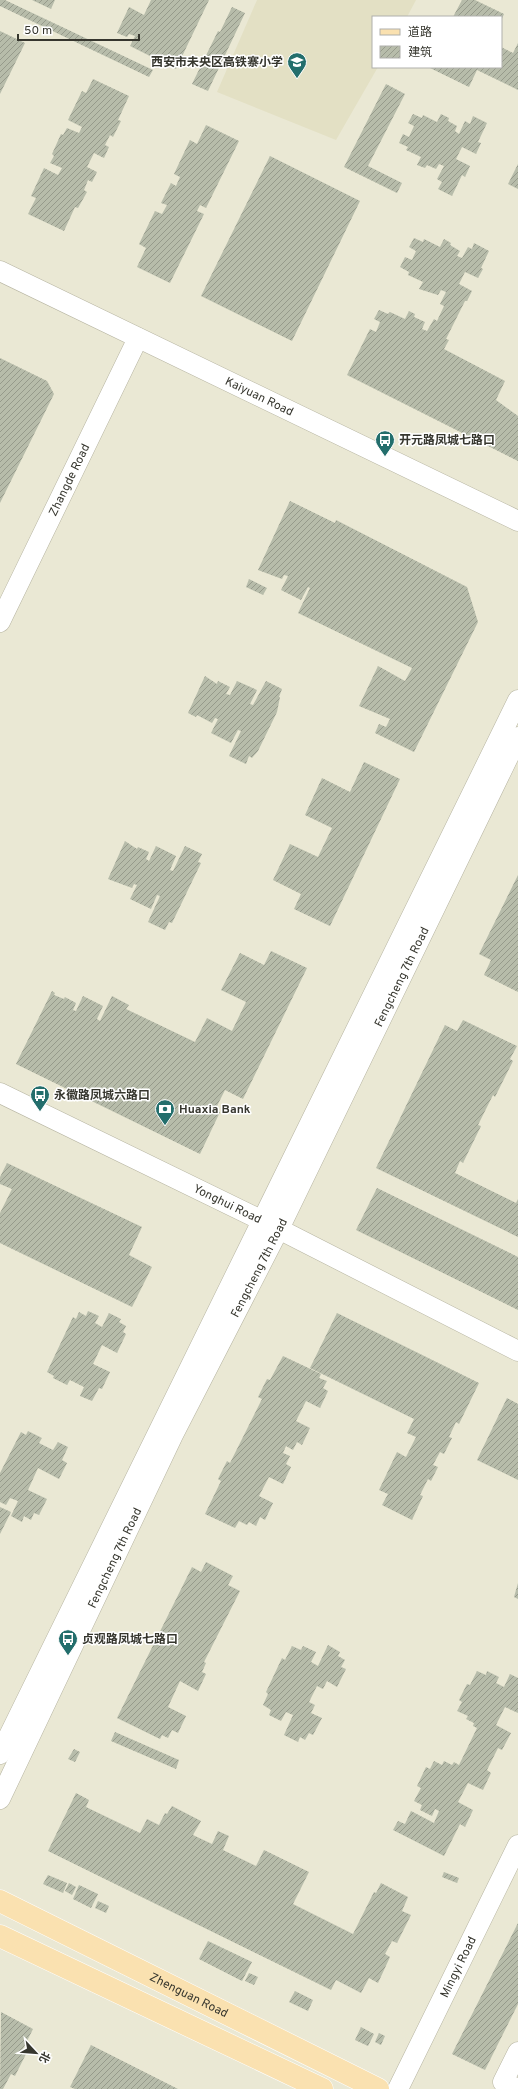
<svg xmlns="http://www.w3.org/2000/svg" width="518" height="2089" font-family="Overpass,'Noto Sans SC',sans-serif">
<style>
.built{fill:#e3e0c4}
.building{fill:url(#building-hatch)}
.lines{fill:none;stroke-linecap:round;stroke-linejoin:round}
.minor-casing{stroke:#b6b4a1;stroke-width:21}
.major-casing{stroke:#fff;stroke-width:23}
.minor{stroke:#fff;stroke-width:20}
.major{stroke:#fae1b0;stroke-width:22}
.labels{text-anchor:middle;stroke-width:3;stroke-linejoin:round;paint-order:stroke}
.poi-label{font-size:12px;font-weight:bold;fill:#36362e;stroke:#fff;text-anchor:start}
.street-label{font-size:12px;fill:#36362e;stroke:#fff}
</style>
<defs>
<pattern id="building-hatch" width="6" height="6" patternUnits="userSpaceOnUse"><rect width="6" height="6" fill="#b7bcaa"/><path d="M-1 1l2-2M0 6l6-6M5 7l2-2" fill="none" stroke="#969a8b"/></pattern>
</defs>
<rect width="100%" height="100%" fill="#eae8d4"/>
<path class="built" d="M257,0H416L407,17H373V67H378L336,140L217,92Z"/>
<path class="building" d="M0,0H5L153,70L149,77L0,6Z
M32,0H55L51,9Z
M151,0H209L176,69L130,46L135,36L129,34L127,37L117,33L129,7L144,15Z
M462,0H475L504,14L501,21V17H453Z
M232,7L245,13L208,91L192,84L218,31L220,32Z
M0,31L25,43L0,94Z
M518,43V90L477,70L469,87L428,67H501V47L513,53Z
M93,79L129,96L118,120L121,121L113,137L110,135L105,145L109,147L104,158L94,153L87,167L97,172L92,182L88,180L84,190L87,192L78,208L75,207L64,231L28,214L36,198L31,196L44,168L58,175L62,168L50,163L54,156L52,154L61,134L63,135L67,128L79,133L82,127L68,120L82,91L86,93Z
M386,84L405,94L368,166L402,183L397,193L344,167Z
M413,114L422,118L423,115L437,122L441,114L449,118L448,121L457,126L455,131L459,134L465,121L470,124L473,116L487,123L478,142L481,143L476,154L462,147L456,159L470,166L465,177L462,175L452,196L438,189L442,182L437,179L444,166L439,164L436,169L427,165L425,168L417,165L421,157L406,150L408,147L399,143L403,134L409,137L414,126L408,123Z
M206,125L239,141L206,208L200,205L197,211L204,214L170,283L137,267L146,248L139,244L155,211L162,214L167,205L161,203L171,183L176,186L180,177L174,174L190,140L197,144Z
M270,156L360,201L292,341L201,296Z
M518,164V189L508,184Z
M414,238L423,242L424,239L440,247L444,239L451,243L450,245L460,251L457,256L462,258L468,247L472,249L474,243L489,251L481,268L483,269L478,278L465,272L459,284L472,291L467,301H465L446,339L449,340L444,349L505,381L496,400L518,416V461L347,375L370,329L376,332L380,322L374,319L379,310L388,314L390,312L405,319L409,311L415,314L414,317L425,322L422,329L427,331L434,319L437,321L444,306L440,304L446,292L441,290L438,295L419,289L423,282L408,275L409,272L400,267L405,257L412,260L416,251L409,247Z
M0,358L47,381L54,394L0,503Z
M290,501L335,523L336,520L467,587L478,622L414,752L375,733L379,724L386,727L390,719L359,706L378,666L405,681L412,668L298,613L310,588L308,587L301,600L281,590L288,576L284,575L282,579L258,570Z
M249,579L267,588L263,595L246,587Z
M205,676L217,684L218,681L230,687L226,694L230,695L237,681L257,690L250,704L253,705L266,681L282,689L279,697H280L277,712L258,751L252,758L249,756L246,764L229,756L241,731L238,730L231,743L211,733L218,719L215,718L212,723L197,715L196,717L188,713Z
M364,762L400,779L330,926L294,909L301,894L273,880L290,844L318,857L332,828L305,815L322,778L350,792Z
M125,841L137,849L138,847L149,852L146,859L149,861L156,846L176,856L170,870L173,871L185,846L202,854L198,862L201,863L172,923L169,922L165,930L148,922L160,896L157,895L151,909L130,899L137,885L134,884L132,888L108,879Z
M518,875V992L484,975L491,960L479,954Z
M271,951L307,968L243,1099L225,1090L215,1110L220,1112L200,1154L16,1064L52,991L55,993L54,995L64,999L65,997L76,1003L73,1010L76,1011L83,996L103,1006L97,1019L100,1021L112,996L129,1005L126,1009L195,1042L207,1018L232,1031L246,1002L221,990L240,953L264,965Z
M463,1020L517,1046L510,1059L513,1061L495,1097L493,1095L478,1125L481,1126L463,1163L460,1161L455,1173L516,1203L518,1199V1237L376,1168L445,1025L457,1031Z
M7,1163L142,1227L129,1255L152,1267L132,1307L0,1243V1213L12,1189L0,1184V1177Z
M377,1188L518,1257V1310L356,1230Z
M88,1311L99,1316L95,1323L102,1327L109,1313L121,1319L119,1322L126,1326L123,1332L126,1334L117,1353L102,1345L93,1364L110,1372L102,1389L99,1388L92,1401L80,1396L84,1387L70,1380L67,1385L53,1378L54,1376L47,1372L73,1317L76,1319L79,1312L86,1316Z
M337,1313L479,1383L459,1424L456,1422L449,1437L452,1438L444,1454L440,1452L433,1465L438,1467L431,1481L428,1479L420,1495L423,1496L412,1520L382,1505L388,1494L379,1490L397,1452L406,1457L416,1437L407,1433L414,1419L310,1368Z
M283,1356L321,1374L319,1378L327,1381L323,1388L328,1391L320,1408L306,1401L296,1421L310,1428L302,1445L297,1442L293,1450L286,1446L283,1453L290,1456L286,1464L291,1467L283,1484L269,1477L259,1496L273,1503L265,1520L260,1517L256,1526L249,1522L247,1525L239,1521L235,1528L205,1514L221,1481L218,1479L227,1461L230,1463L262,1399L258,1397L267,1379L270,1380Z
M507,1398L518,1404V1480L477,1460Z
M28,1431L42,1438L39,1443L53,1450L58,1442L68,1447L62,1460L67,1463L59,1479L38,1468L28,1490L47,1499L39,1515L34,1513L31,1520L24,1516L22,1522L11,1516L18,1501L10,1498L6,1505L0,1502V1473L21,1432L26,1435Z
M0,1507L11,1512L0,1534Z
M206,1562L233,1576L228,1585L240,1591L204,1662L206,1663L202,1672L206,1674L198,1691L180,1681L168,1707L186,1716L178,1733L172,1730L168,1738L162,1735L160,1739L117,1718L192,1567L201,1572Z
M518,1583V1599L514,1597Z
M328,1645L340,1652L338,1656L345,1660L341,1667L346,1669L337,1687L327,1681L323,1689L317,1686L309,1702L315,1705L311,1713L322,1718L313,1735L309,1733L305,1740L300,1737L298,1742L284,1735L293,1715L286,1712L281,1721L269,1715L271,1710L263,1705L268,1694L266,1692L282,1658L285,1660L292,1646L301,1650L303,1646L316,1652L311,1662L318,1666Z
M477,1671L486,1675L487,1671L499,1677L496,1683L504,1687L510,1674L518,1678V1713L505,1707L496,1725L511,1733L502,1750L498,1748L487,1770L491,1773L483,1790L468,1783L458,1802L473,1810L465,1827L460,1824L444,1856L393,1830L398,1821L405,1824L411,1811L434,1823L439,1811L435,1809L432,1816L420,1810L422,1805L414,1801L421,1788L417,1786L426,1767L430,1769L434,1761L442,1765L444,1761L452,1765L454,1762L459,1765L477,1728L473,1726L474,1723L466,1719L468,1716L457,1711L462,1702L459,1700L467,1684L470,1685Z
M115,1732L179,1760L176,1769L111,1741Z
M74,1749L80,1752L75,1762L68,1759Z
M76,1793L89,1800L86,1807L140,1833L147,1819L159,1825L165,1813L167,1814L172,1806L201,1821L193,1835L212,1844L218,1831L229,1836L223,1850L256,1866L264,1850L309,1872L293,1904L353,1934L374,1892L376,1893L381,1883L408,1897L402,1911L411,1915L397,1943L392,1941L385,1954L390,1957L378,1983L369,1978L361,1993L336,1980L331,1990L48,1851Z
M444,1872L459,1878L457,1883L442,1877Z
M48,1875L67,1883L63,1893L43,1884Z
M69,1883L76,1887L72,1895L65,1891Z
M79,1885L98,1894L91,1908L73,1899Z
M98,1901L109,1906L106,1913L95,1908Z
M518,1923V2004L485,2070L452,2054Z
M208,1941L252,1962L242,1981L199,1959Z
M249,1973L258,1977L254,1985L245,1981Z
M295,1991L313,2000L308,2011L289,2002Z
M1,2012L33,2029L23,2049L27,2052L15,2076L11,2074L3,2089H0Z
M361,2027L374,2034L368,2046L355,2040Z
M379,2033L385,2036L381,2045L375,2042Z
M91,2045L178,2089H75L70,2087Z"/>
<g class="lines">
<g class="minor-casing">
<g id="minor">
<path id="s1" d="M0,271L518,521"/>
<path id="s2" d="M0,622L138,338"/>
<path id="s3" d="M0,1093L263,1221L518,1351"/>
<path d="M0,1754L518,700"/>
<path id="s4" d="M0,1799L173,1435L279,1229L518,737"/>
<path d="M518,2052L503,2082L518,2089"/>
<path id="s5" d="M398,2089L518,1845"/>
</g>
</g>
<g class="major-casing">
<g id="major">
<path id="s6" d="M0,1901L378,2089"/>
<path d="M0,1936L322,2089"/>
</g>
</g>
<use href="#minor" class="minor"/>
<use href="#major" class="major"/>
</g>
<defs>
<g id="school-pin" transform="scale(1)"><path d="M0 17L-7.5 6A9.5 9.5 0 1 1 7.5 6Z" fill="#236e6c" stroke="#fff"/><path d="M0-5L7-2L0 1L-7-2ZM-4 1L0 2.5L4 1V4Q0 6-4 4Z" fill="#fff"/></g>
<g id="bus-pin" transform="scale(1)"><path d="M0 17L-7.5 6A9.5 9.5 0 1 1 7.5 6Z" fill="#236e6c" stroke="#fff"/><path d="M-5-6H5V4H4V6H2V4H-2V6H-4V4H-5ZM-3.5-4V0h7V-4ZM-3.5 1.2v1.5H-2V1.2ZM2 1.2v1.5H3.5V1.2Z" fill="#fff"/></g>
<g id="bank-pin" transform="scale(1)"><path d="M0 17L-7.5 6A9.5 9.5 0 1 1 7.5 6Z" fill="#236e6c" stroke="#fff"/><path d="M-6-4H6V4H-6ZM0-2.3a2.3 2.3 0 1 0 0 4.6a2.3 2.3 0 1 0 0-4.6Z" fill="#fff"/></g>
</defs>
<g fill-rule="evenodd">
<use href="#school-pin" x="297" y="62"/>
<use href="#bus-pin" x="385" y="440"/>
<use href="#bus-pin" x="40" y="1095"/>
<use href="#bank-pin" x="165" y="1109"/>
<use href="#bus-pin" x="68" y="1639"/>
</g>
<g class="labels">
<g class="poi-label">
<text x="283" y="66" text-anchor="end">西安市未央区高铁寨小学</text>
<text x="399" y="444">开元路凤城七路口</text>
<text x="54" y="1099">永徽路凤城六路口</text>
<text x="179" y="1113">Huaxia Bank</text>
<text x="82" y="1643">贞观路凤城七路口</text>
</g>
<g class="street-label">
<text dy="4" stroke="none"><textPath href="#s1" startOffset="288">Kaiyuan Road</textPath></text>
<text dy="4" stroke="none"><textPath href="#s2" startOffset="158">Zhangde Road</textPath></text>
<text dy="4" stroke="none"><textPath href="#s4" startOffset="915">Fengcheng 7th Road</textPath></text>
<text dy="4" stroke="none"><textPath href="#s3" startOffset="253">Yonghui Road</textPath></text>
<text dy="4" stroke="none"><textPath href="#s4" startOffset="591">Fengcheng 7th Road</textPath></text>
<text dy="4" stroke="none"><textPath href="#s4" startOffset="267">Fengcheng 7th Road</textPath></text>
<text dy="4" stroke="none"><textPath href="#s5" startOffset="136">Mingyi Road</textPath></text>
<text dy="4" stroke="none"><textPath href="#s6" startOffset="211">Zhenguan Road</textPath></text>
</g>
</g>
<rect x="372" y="16" width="130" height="52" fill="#ffffff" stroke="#afafab"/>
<rect x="380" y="29" width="20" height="6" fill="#fae1b0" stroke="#afafab"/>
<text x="408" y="36" font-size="12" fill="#36362e">道路</text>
<rect x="380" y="46" width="20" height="12" fill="url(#building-hatch)" stroke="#afafab"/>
<text x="408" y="56" font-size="12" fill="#36362e">建筑</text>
<g transform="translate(36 2053) rotate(116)" stroke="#ffffff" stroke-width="3" paint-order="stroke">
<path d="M0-3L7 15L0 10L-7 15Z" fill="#36362e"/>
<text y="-6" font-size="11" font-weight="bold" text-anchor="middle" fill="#36362e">北</text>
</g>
<path d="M18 34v6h121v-6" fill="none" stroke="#36362e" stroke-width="2"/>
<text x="24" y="34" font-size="12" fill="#36362e" stroke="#ffffff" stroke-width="3" paint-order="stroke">50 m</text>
</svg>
